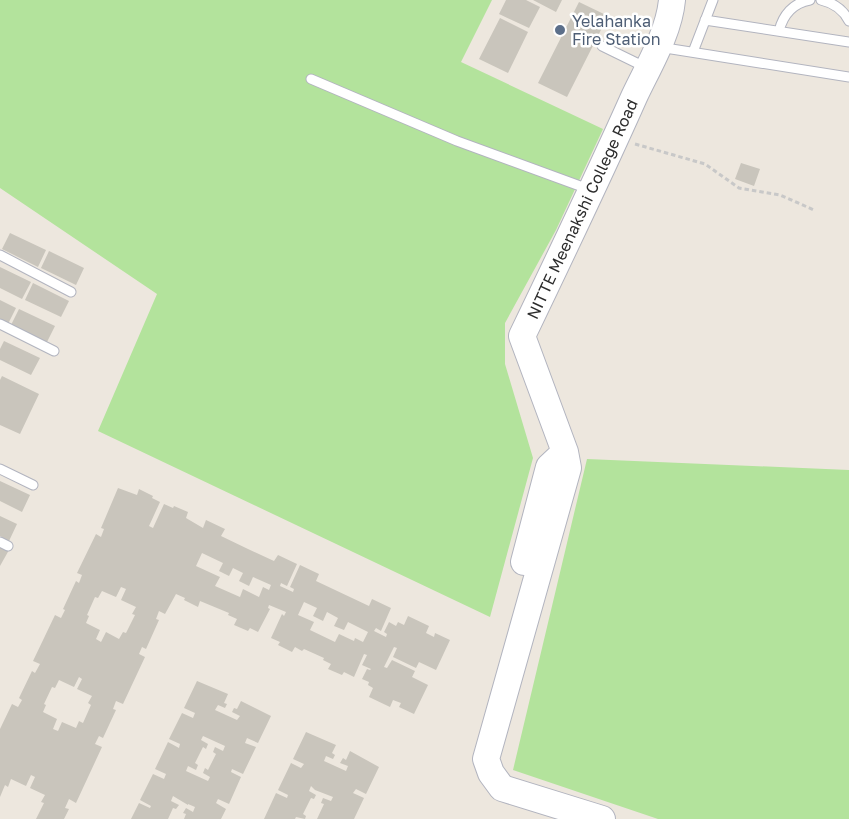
<svg xmlns="http://www.w3.org/2000/svg" width="849" height="819" font-family="'Golos Text',sans-serif">
<style>
.green{fill:#b3e39c}
.building{fill:#c9c5bc;fill-rule:evenodd}
.lines{fill:none;stroke-linecap:round;stroke-linejoin:round}
.lane-casing{stroke:#b2b4bf;stroke-width:11}
.secondary-casing{stroke:#b2b4bf;stroke-width:28}
.path{stroke:#c8c8c8;stroke-width:3;stroke-dasharray:4.5 3;stroke-linecap:butt}
.lane{stroke:#fff;stroke-width:9}
.secondary{stroke:#fff;stroke-width:26}
.service-dot{fill:#5c6f8a;stroke:#fff;stroke-width:2}
.labels{text-anchor:middle;stroke-width:5;stroke-linejoin:round;paint-order:stroke}
.service-label{font-size:16px;fill:#4e5e75;stroke:#fff;text-anchor:start}
.street-label{font-size:16px;fill:#2c2c2c;stroke:#fff}
</style>
<rect width="100%" height="100%" fill="#ede7de"/>
<path class="green" d="M0,0H492L461,62L603,129L556,230L505,323V364L533,458L490,617L98,431L157,294L0,188Z
M587,459L849,470V819H658L513,770Z"/>
<path class="building" d="M506,0H526L540,7L529,28L499,14Z
M533,0H562L556,12Z
M579,2L608,16L567,97L538,83Z
M500,18L528,32L508,73L479,59Z
M741,163L760,169L754,186L735,179Z
M10,233L46,250L38,267L2,249Z
M49,251L84,268L76,285L41,268Z
M0,267L31,282L22,299L0,288Z
M33,283L69,301L61,317L25,300Z
M0,300L16,308L8,324L0,320Z
M19,309L55,326L47,342L11,325Z
M4,341L40,358L31,375L0,360V349Z
M2,376L39,394L20,434L0,425V380Z
M0,481L30,495L22,512L0,501Z
M118,488L137,495L139,489L153,496L152,498L160,502L149,526L153,528L164,504L173,508L174,506L188,512L186,518L203,528L206,520L225,529L221,536L248,549L274,561L278,555L297,564L287,586L281,583L280,586L293,592L294,589L290,587L300,565L319,574L316,581L369,606L372,599L391,608L381,631L376,628L374,631L386,637L387,634L384,632L389,622L396,626L398,622L404,625L408,616L429,626L426,633L434,637L435,633L450,640L436,670L419,662L416,668L393,657L397,648L394,647L384,667L387,668L392,660L415,671L412,677L428,685L414,714L399,707L401,703L393,700L390,707L369,697L373,688L368,685L369,682L362,679L367,669L370,670L371,669L362,665L367,655L364,654L354,677L344,672L342,675L328,669L331,664L323,660L324,658L304,649L302,651L295,647L292,652L278,645L280,642L271,638L282,614L284,616L286,612L269,605L268,608L270,609L258,632L250,628L248,631L234,625L237,619L228,615L229,613L200,601L198,607L184,600L185,598L176,594L165,614L159,611L156,619L159,620L146,649L142,647L139,654L145,657L123,704L116,701L113,709L116,710L103,738L99,736L95,744L102,747L76,803L69,799L65,808L69,809L64,819H36L44,803L41,802L45,795L30,788L35,777L31,775L26,786L11,779L8,787L5,785L0,797V729L12,704L18,707L22,700L19,698L32,671L35,673L40,664L33,661L55,615L61,618L65,610L63,609L76,581L79,583L82,575L77,573L96,534L101,537L104,529L101,528ZM202,553L223,563L219,571L229,576L233,568L243,573L239,581L249,586L253,577L271,585L269,590L263,587L259,597L243,589L240,597L215,586L220,577L196,566ZM121,587L126,589L121,600L136,607L132,614L135,615L126,633L123,632L119,639L106,632L101,642L96,639L100,630L86,623L89,616L87,615L95,597L98,598L102,591L116,597ZM304,602L317,608L313,616L323,621L327,612L338,618L334,626L344,630L348,622L368,632L363,642L355,638L354,641L339,634L335,642L310,630L314,622L298,615ZM79,677L82,679L77,689L92,696L88,703L91,705L83,723L79,721L76,728L62,722L58,731L53,729L57,719L43,712L46,705L44,704L52,687L55,688L59,680L74,687Z
M0,516L17,524L9,541L0,536Z
M0,546L9,550L0,566Z
M197,681L228,694L224,703L227,704L225,708L218,705L215,710L237,720L240,716L232,712L234,708L237,709L241,701L271,716L258,743L247,738L245,743L256,747L243,774L232,769L231,772L241,777L229,804L218,799L216,803L226,809L221,819H184L186,814L183,813L186,808L193,812L195,807L188,804V805L173,796L171,801L179,805L176,809L173,808L168,819H131L139,803L150,808L151,806L140,800L153,774L164,779L166,774L155,769L168,742L179,748L180,744L169,739L182,713L193,718L195,713L184,708ZM203,736L225,746L223,751L215,747L213,752L216,754L208,770L205,768L203,773L210,777L208,781L186,771L188,766L196,770L198,765L195,763L203,747L206,749L208,744L201,740Z
M306,732L336,745L332,753L335,755L333,759L326,756L324,761L346,771L348,766L340,763L343,758L346,760L350,751L379,767L366,794L356,789L353,793L364,798L354,819H317L324,804L321,803L323,798L331,801L333,797L315,790L311,786L309,791L316,795L314,799L311,798L303,814L306,816L305,819L296,817L295,819H264L276,793L287,798L288,795L278,790L291,763L301,768L304,764L293,759Z"/>
<g class="lines">
<g class="lane-casing">
<path id="lane" d="M821,0C834,3 843,9 849,21
M705,20L849,42
M779,31C783,15 793,3 810,0
M602,46L647,68
M659,47L849,77
M693,52L713,0
M311,79L457,141L591,190
M0,255L71,292
M0,324L54,351
M0,469L33,485
M0,542L8,546"/>
</g>
<g class="secondary-casing">
<path id="secondary" d="M524,562L549,467L565,452
M602,819L502,788L491,773L486,759L568,468L565,452L522,336C560,257 598,178 634,97C648,67 669,33 672,0"/>
</g>
<path class="path" d="M635,144L705,164L739,188L780,195L814,210"/>
<use href="#lane" class="lane"/>
<use href="#secondary" class="secondary"/>
</g>
<circle class="service-dot" cx="560" cy="30" r="6"/>
<g class="labels">
<g class="service-label">
<text x="572" y="27">Yelahanka<tspan x="572" dy="18">Fire Station</tspan></text>
</g>
<g class="street-label">
<text transform="translate(582 209) rotate(-65)" y="6">NITTE Meenakshi College Road</text>
</g>
</g>
</svg>
